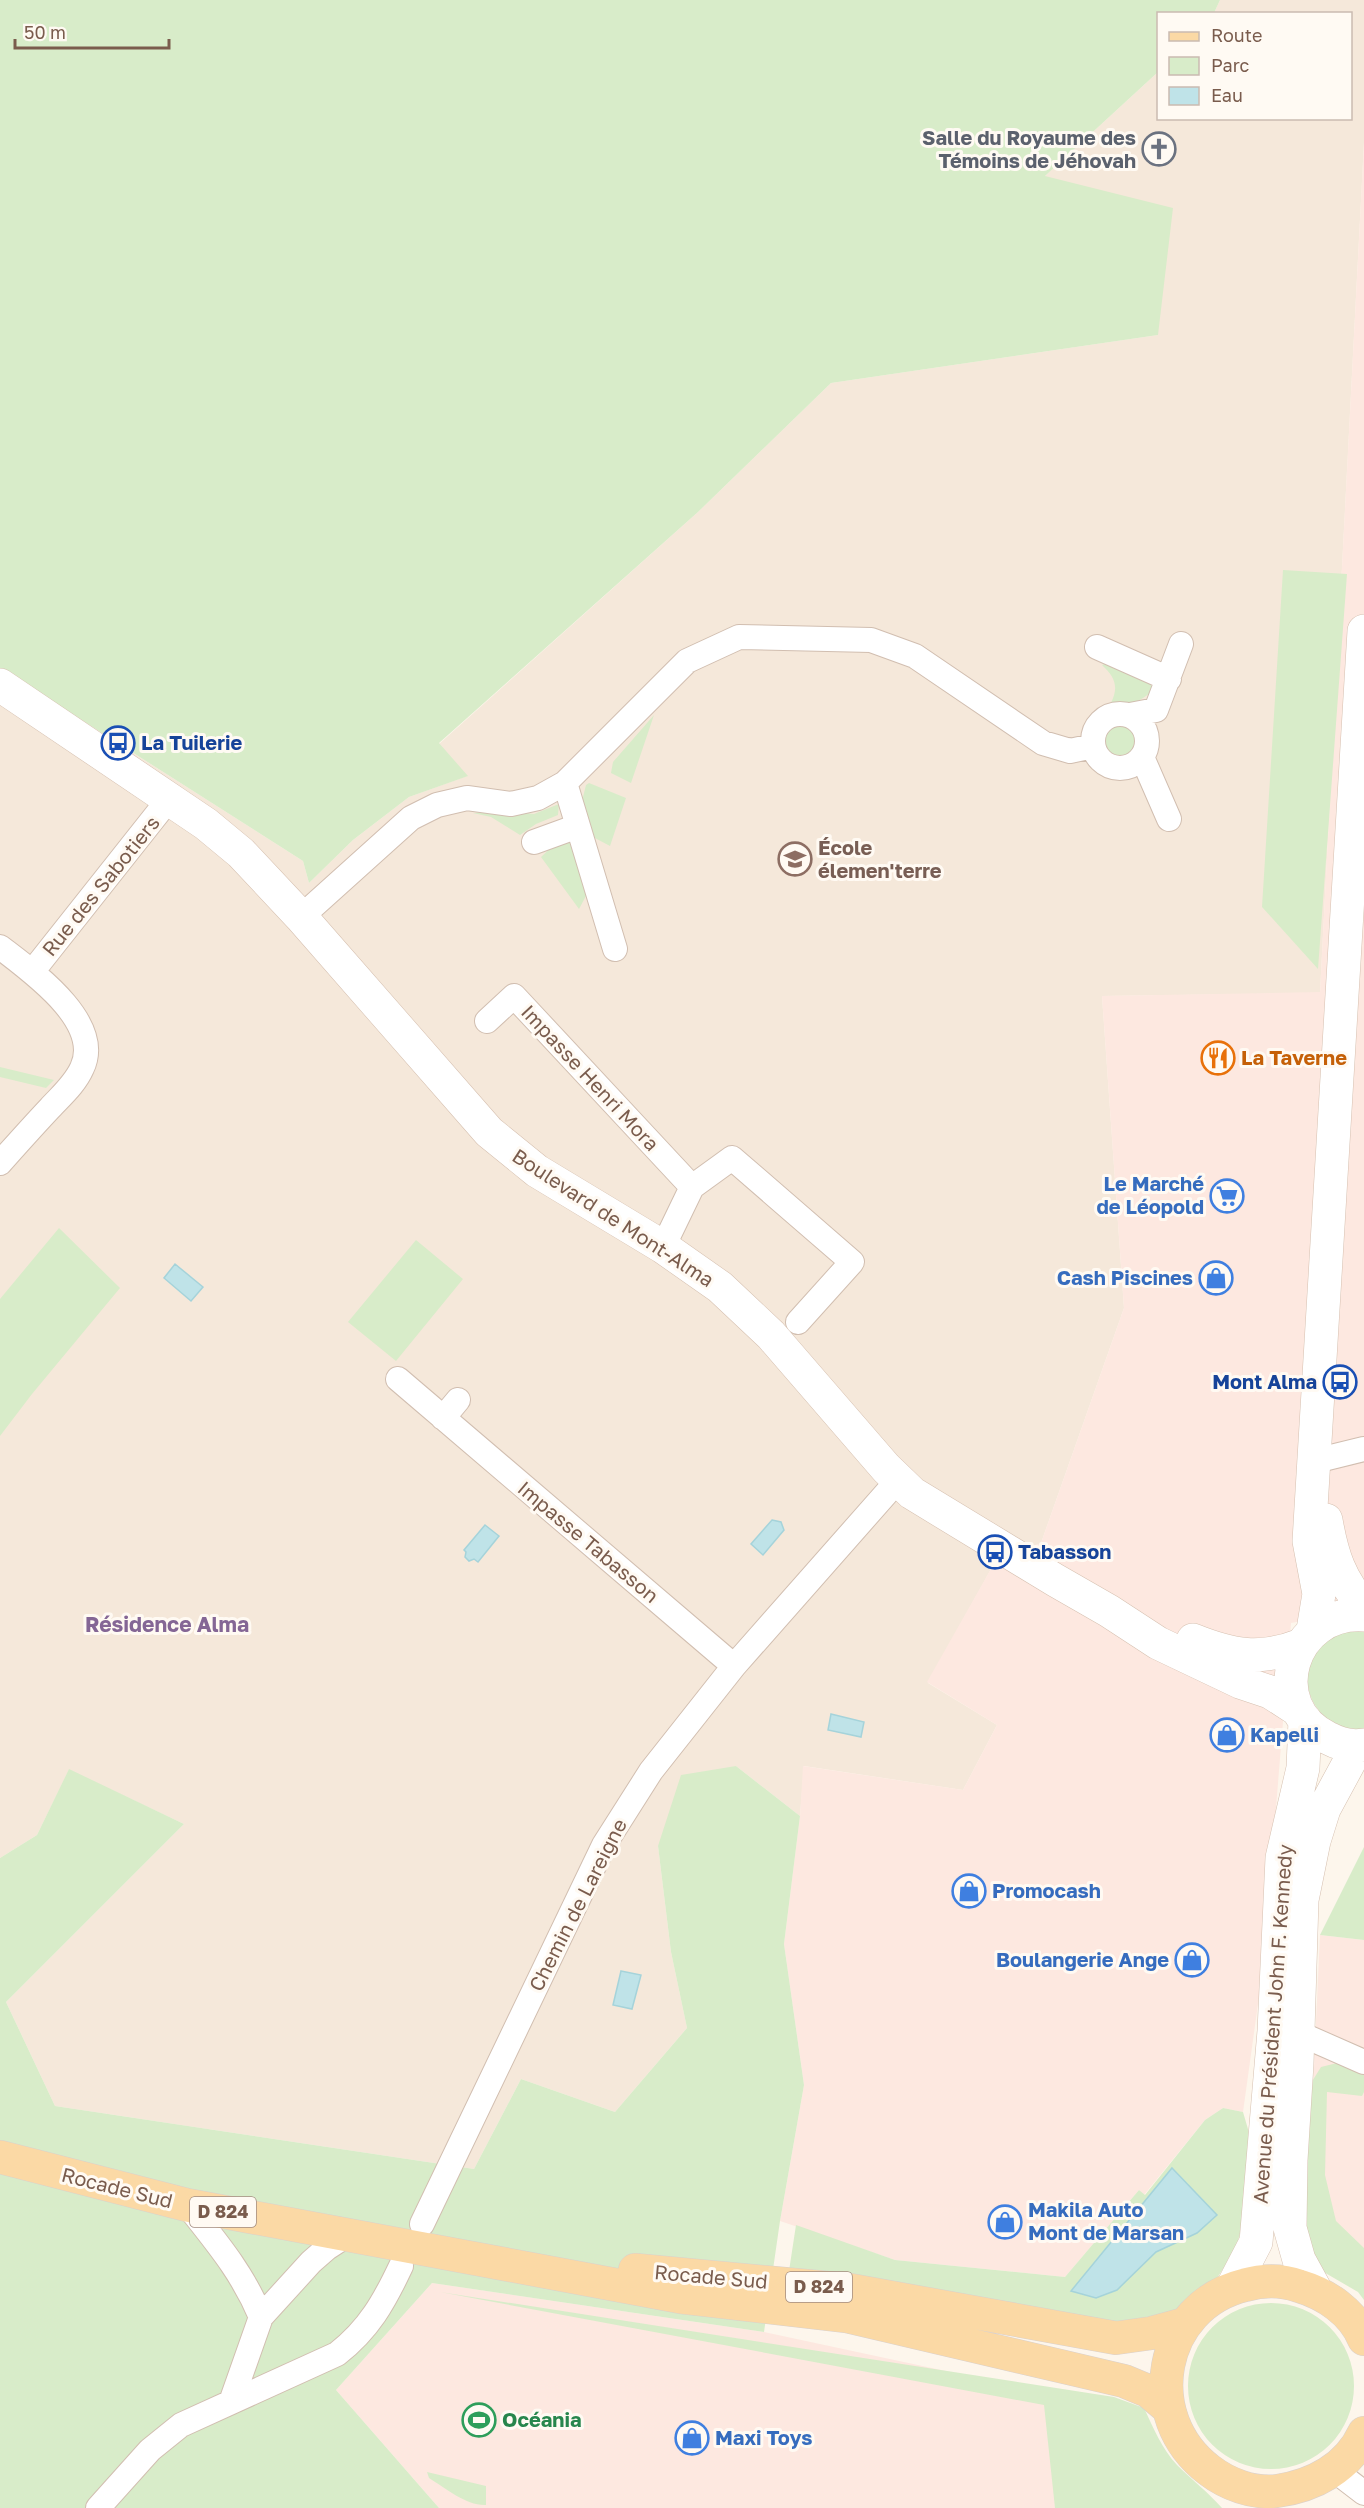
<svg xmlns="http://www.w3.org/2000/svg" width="1364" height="2508" font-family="'Golos Text',sans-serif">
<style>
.residential{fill:#f5e8da}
.commercial{fill:#fde8e0}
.green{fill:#d8ecc9}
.water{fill:#bfe3e8;stroke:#a5d3da;stroke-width:1.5}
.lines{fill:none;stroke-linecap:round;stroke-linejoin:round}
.street-casing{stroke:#d1beb0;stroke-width:26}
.secondary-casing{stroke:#d6c0b0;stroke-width:34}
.primary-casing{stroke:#dad1cd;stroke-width:34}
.street{stroke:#fff;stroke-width:24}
.secondary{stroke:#fff;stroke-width:33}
.primary{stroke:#fbd9a5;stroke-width:33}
.labels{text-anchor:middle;stroke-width:6;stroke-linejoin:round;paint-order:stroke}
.shield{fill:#fffaf3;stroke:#a28b7f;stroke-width:1.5}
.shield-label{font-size:18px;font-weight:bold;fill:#7a5c4d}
.worship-label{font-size:20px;font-weight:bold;fill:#5b616d;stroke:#fffaf3;text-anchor:end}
.transit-label{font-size:20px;font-weight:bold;fill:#164399;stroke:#fffaf3;text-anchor:start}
.education-label{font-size:20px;font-weight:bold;fill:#785e54;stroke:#fffaf3;text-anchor:start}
.street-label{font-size:20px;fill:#7a5c4d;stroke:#fffaf3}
.food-label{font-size:20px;font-weight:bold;fill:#c56008;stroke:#fffaf3;text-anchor:start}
.shop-label{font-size:20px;font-weight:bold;fill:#366cbe;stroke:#fffaf3;text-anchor:start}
.leisure-label{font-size:20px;font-weight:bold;fill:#27864d;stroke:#fffaf3;text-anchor:start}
.neighbourhood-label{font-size:21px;font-weight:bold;fill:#846695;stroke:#fffaf3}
</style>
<rect width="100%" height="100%" fill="#fdf6ec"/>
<path class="residential" d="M1220,0H1364V142L1320,993L1102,996L1124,1308L1041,1543L996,1560L928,1683L997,1725L963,1790L804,1766L800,1816L736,1766L658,1846L671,1952L687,2028L615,2112L521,2079L474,2169L55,2106L6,2002L184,1824L69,1770L37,1835L0,1858V668L303,861L309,883L353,840L409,797L467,776L439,744L698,512L831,383L1158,335L1045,176L1158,72V118H1350V14L1214,13Z"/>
<path class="commercial" d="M1364,142V1610L1291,1623L1263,1968L1243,2112L1223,2108L1205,2120L1144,2195L1139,2190L1065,2277L895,2260L780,2221L804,2085L784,1944L800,1816L803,1766L963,1790L997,1725L927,1682L996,1560L1041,1543L1124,1308L1102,996L1320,992Z
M1320,1935L1364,1940V2258L1308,2196Z
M432,2283L764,2332L1053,2394L1089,2508H439L336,2390Z"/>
<path class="green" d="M0,0H1220L1214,13L1158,14V72L1045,176L1173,208L1158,335L831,383L698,512L439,743L468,776L409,797L353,840L309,883L303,861L0,668Z
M1283,570L1347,574L1318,969L1262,907Z
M1111,662L1152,682L1151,692C1138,703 1128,706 1111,703C1119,687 1115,677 1102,665Z
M654,715L631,783L611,773L613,762Z
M1100 741a20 20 0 1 1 40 0a20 20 0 1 1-40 0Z
M589,783L626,798L610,846L593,837L582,801L586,785Z
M559,804L558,815L536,824L520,835L491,817L473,813L504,811L534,814Z
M568,840L577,848L587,894L579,909L541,857L557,842Z
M0,1067L54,1080L46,1088L0,1077Z
M59,1228L120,1288L32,1394L0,1436V1299Z
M416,1240L463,1279L396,1361L348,1322Z
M1364,1630V1729C1303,1733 1287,1653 1336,1634C1344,1631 1355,1631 1364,1630Z
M736,1766L800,1816L784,1944L804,2085L780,2221L764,2332L432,2283L336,2390L439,2508H0V1858L37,1835L69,1769L184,1824L6,2002L55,2106L474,2169L521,2079L615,2112L687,2028L671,1952L658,1846L681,1775Z
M1364,1847V1940L1320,1935Z
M1341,2062L1364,2072V2092L1362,2096L1327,2092L1325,2175L1336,2221L1364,2248V2300L1358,2292L1315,2267L1303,2234L1311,2083L1321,2067Z
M1223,2108L1243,2112L1250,2136L1243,2223L1235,2251L1217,2278L1174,2315L1119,2323L789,2271L796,2225L895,2260L1065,2277L1139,2190L1145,2195L1205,2120Z
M440,2292L1114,2397L1144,2408C1153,2427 1162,2449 1177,2465C1192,2480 1208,2492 1222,2508H1055L1044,2405Z
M1188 2386a83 83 0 1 1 166 0a83 83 0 1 1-166 0Z
M427,2472L486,2486V2505C467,2506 445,2488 429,2478Z"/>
<path class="water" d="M175,1264L203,1287L191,1301L164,1278Z
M772,1520L781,1522L784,1530L763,1555L751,1544Z
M485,1525L499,1536L478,1562L474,1559L469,1561L465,1557L466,1552L464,1550Z
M831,1714L864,1722L861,1737L828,1730Z
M621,1971L641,1975L632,2009L613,2005Z
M1172,2168L1217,2215L1197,2233L1156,2252L1117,2290L1096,2298L1071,2291Z"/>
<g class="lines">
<g class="street-casing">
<path id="street" d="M1097,647L1169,679
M1093 741a27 27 0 1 1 54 0a27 27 0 1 1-54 0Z
M1130,715L1156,710L1181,644
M1142,757L1169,819
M565,783L615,949
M534,842L578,826
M301,917L411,818L437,805L467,798L511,804L538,798L565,783L687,661L739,637L871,640L915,656L1043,743L1070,751L1093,746
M0,947C31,971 104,1022 82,1068C75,1084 61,1096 50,1108C33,1126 17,1144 0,1163
M32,972L169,799
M487,1021L514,996L692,1187
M663,1247L692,1187L732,1158L852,1262L798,1322
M398,1379L734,1666
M443,1418L458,1400
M1315,1461L1364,1449
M1283,2032L1298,2033L1364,2062
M187,2205C217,2243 242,2272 261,2317
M422,2224L604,1845L651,1771L734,1666L898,1480
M231,2402L261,2317L311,2262L327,2248L347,2235
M1334,2470L1364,2493
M98,2508L150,2450L181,2425L337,2354C369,2329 384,2302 401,2266"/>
</g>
<g class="secondary-casing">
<path id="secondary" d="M0,685L206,824L241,853L301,917L489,1132L537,1171L663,1247L720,1287L771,1335L886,1468L912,1493L1055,1580L1109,1611L1158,1643L1240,1682L1270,1692L1298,1710
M1326,1520C1332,1555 1340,1580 1364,1607
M1364,1615C1291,1610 1262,1706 1328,1738C1339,1744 1352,1747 1364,1745
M1313,1630L1319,1594L1309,1541L1364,631
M1193,1640C1233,1656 1260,1661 1301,1645
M1232,2288L1256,2242L1274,2031L1282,1858L1303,1768L1305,1720
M1316,2291L1299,2260L1290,2228L1291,2160L1297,2064L1302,1900L1314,1841L1324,1809L1358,1746"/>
</g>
<g class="primary-casing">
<path id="primary" d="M0,2157L187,2205L681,2297L846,2316L1124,2381L1148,2391L1167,2407
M635,2270L850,2290L1116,2338L1152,2333L1185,2324
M1364,2339C1353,2312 1326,2294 1299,2286C1282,2280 1263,2280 1245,2285C1158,2306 1139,2417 1209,2470C1227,2484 1253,2494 1277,2491C1313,2486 1348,2468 1364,2433"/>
</g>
<use href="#street" class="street"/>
<use href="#secondary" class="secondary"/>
<use href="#primary" class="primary"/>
</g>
<defs>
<g id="church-ring" transform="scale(1.725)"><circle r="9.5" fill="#fffaf3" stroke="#6b7280" stroke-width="1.5"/><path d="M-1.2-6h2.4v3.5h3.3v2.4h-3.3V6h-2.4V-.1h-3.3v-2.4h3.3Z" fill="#6b7280"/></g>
<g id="bus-ring" transform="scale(1.725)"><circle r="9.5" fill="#fffaf3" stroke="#1a4fb4" stroke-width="1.5"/><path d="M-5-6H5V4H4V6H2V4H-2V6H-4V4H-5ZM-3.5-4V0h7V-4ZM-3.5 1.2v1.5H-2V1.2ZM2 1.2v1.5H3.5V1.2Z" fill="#1a4fb4"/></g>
<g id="school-ring" transform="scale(1.725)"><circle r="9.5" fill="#fffaf3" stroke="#8d6e63" stroke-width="1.5"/><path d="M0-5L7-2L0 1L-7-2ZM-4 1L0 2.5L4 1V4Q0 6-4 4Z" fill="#8d6e63"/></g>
<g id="restaurant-ring" transform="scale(1.725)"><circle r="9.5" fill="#fffaf3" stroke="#e8710a" stroke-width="1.5"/><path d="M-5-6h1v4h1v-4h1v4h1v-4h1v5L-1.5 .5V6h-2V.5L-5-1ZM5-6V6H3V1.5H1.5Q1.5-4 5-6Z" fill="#e8710a"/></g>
<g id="supermarket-ring" transform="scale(1.725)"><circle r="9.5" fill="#fffaf3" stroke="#3f7fe0" stroke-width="1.5"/><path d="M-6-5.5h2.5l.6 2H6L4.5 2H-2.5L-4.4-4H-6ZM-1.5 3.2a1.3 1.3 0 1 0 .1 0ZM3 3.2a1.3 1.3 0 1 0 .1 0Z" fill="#3f7fe0"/></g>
<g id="shop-ring" transform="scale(1.725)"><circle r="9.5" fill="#fffaf3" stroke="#3f7fe0" stroke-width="1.5"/><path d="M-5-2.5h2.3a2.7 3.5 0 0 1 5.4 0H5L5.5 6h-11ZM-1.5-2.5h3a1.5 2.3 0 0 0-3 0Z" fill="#3f7fe0"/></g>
<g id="stadium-ring" transform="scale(1.725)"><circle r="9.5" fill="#fffaf3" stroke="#2e9e5b" stroke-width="1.5"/><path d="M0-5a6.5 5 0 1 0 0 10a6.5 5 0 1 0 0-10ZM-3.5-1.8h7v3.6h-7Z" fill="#2e9e5b"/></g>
</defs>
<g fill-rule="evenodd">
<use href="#church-ring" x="1159" y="149"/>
<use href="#bus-ring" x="118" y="743"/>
<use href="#school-ring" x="795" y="859"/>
<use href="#restaurant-ring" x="1218" y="1058"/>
<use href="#supermarket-ring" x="1227" y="1196"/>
<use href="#shop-ring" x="1216" y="1278"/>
<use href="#bus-ring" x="1340" y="1382"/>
<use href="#bus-ring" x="995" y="1552"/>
<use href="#shop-ring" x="1227" y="1735"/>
<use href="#shop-ring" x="969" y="1891"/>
<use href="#shop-ring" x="1192" y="1960"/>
<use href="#shop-ring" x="1005" y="2222"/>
<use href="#stadium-ring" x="479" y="2420"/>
<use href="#shop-ring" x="692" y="2438"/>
</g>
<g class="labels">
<g class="shield">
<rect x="190" y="2197" width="66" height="30" rx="4.5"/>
<rect x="786" y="2272" width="66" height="30" rx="4.5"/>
</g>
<g class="shield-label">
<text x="223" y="2218">D 824</text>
<text x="819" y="2293">D 824</text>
</g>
<g class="worship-label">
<text x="1136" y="145">Salle du Royaume des<tspan x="1136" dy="23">Témoins de Jéhovah</tspan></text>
</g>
<g class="transit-label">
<text x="141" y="750">La Tuilerie</text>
<text x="1317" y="1389" text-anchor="end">Mont Alma</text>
<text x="1018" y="1559">Tabasson</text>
</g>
<g class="education-label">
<text x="818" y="855">École<tspan x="818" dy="23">élemen'terre</tspan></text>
</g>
<g class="street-label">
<text transform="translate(101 886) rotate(-51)" y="7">Rue des Sabotiers</text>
<text transform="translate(590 1078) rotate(47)" y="7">Impasse Henri Mora</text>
<text transform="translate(613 1218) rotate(33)" y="7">Boulevard de Mont-Alma</text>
<text transform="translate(588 1542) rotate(40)" y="7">Impasse Tabasson</text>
<text transform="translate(578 1905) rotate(-63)" y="7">Chemin de Lareigne</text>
<text transform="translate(1273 2024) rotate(-86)" y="7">Avenue du Président John F. Kennedy</text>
<text transform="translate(117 2188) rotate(14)" y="7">Rocade Sud</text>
<text transform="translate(711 2277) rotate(5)" y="7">Rocade Sud</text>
</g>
<g class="food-label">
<text x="1241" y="1065">La Taverne</text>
</g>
<g class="shop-label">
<text x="1204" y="1191" text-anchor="end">Le Marché<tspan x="1204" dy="23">de Léopold</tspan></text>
<text x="1193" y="1285" text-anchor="end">Cash Piscines</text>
<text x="1250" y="1742">Kapelli</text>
<text x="992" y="1898">Promocash</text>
<text x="1169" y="1967" text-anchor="end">Boulangerie Ange</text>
<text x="1028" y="2217">Makila Auto<tspan x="1028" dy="23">Mont de Marsan</tspan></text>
<text x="715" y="2445">Maxi Toys</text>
</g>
<g class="leisure-label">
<text x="502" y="2427">Océania</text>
</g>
<g class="neighbourhood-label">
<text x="167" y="1632">Résidence Alma</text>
</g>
</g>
<rect x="1157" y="12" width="195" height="108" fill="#fffaf3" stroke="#cabbb1" stroke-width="1.5"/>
<rect x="1169" y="32" width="30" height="9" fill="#fbd9a5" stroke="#cabbb1" stroke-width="1.5"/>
<text x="1211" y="42" font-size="18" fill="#7a5c4d">Route</text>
<rect x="1169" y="57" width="30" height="18" fill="#d8ecc9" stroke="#cabbb1" stroke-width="1.5"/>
<text x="1211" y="72" font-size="18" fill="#7a5c4d">Parc</text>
<rect x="1169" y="87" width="30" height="18" fill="#bfe3e8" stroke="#cabbb1" stroke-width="1.5"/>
<text x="1211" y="102" font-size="18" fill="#7a5c4d">Eau</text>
<path d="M15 39v9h154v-9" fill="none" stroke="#7a5c4d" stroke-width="3"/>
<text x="24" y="39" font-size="18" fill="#7a5c4d" stroke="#fffaf3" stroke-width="4.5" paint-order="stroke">50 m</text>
</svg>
